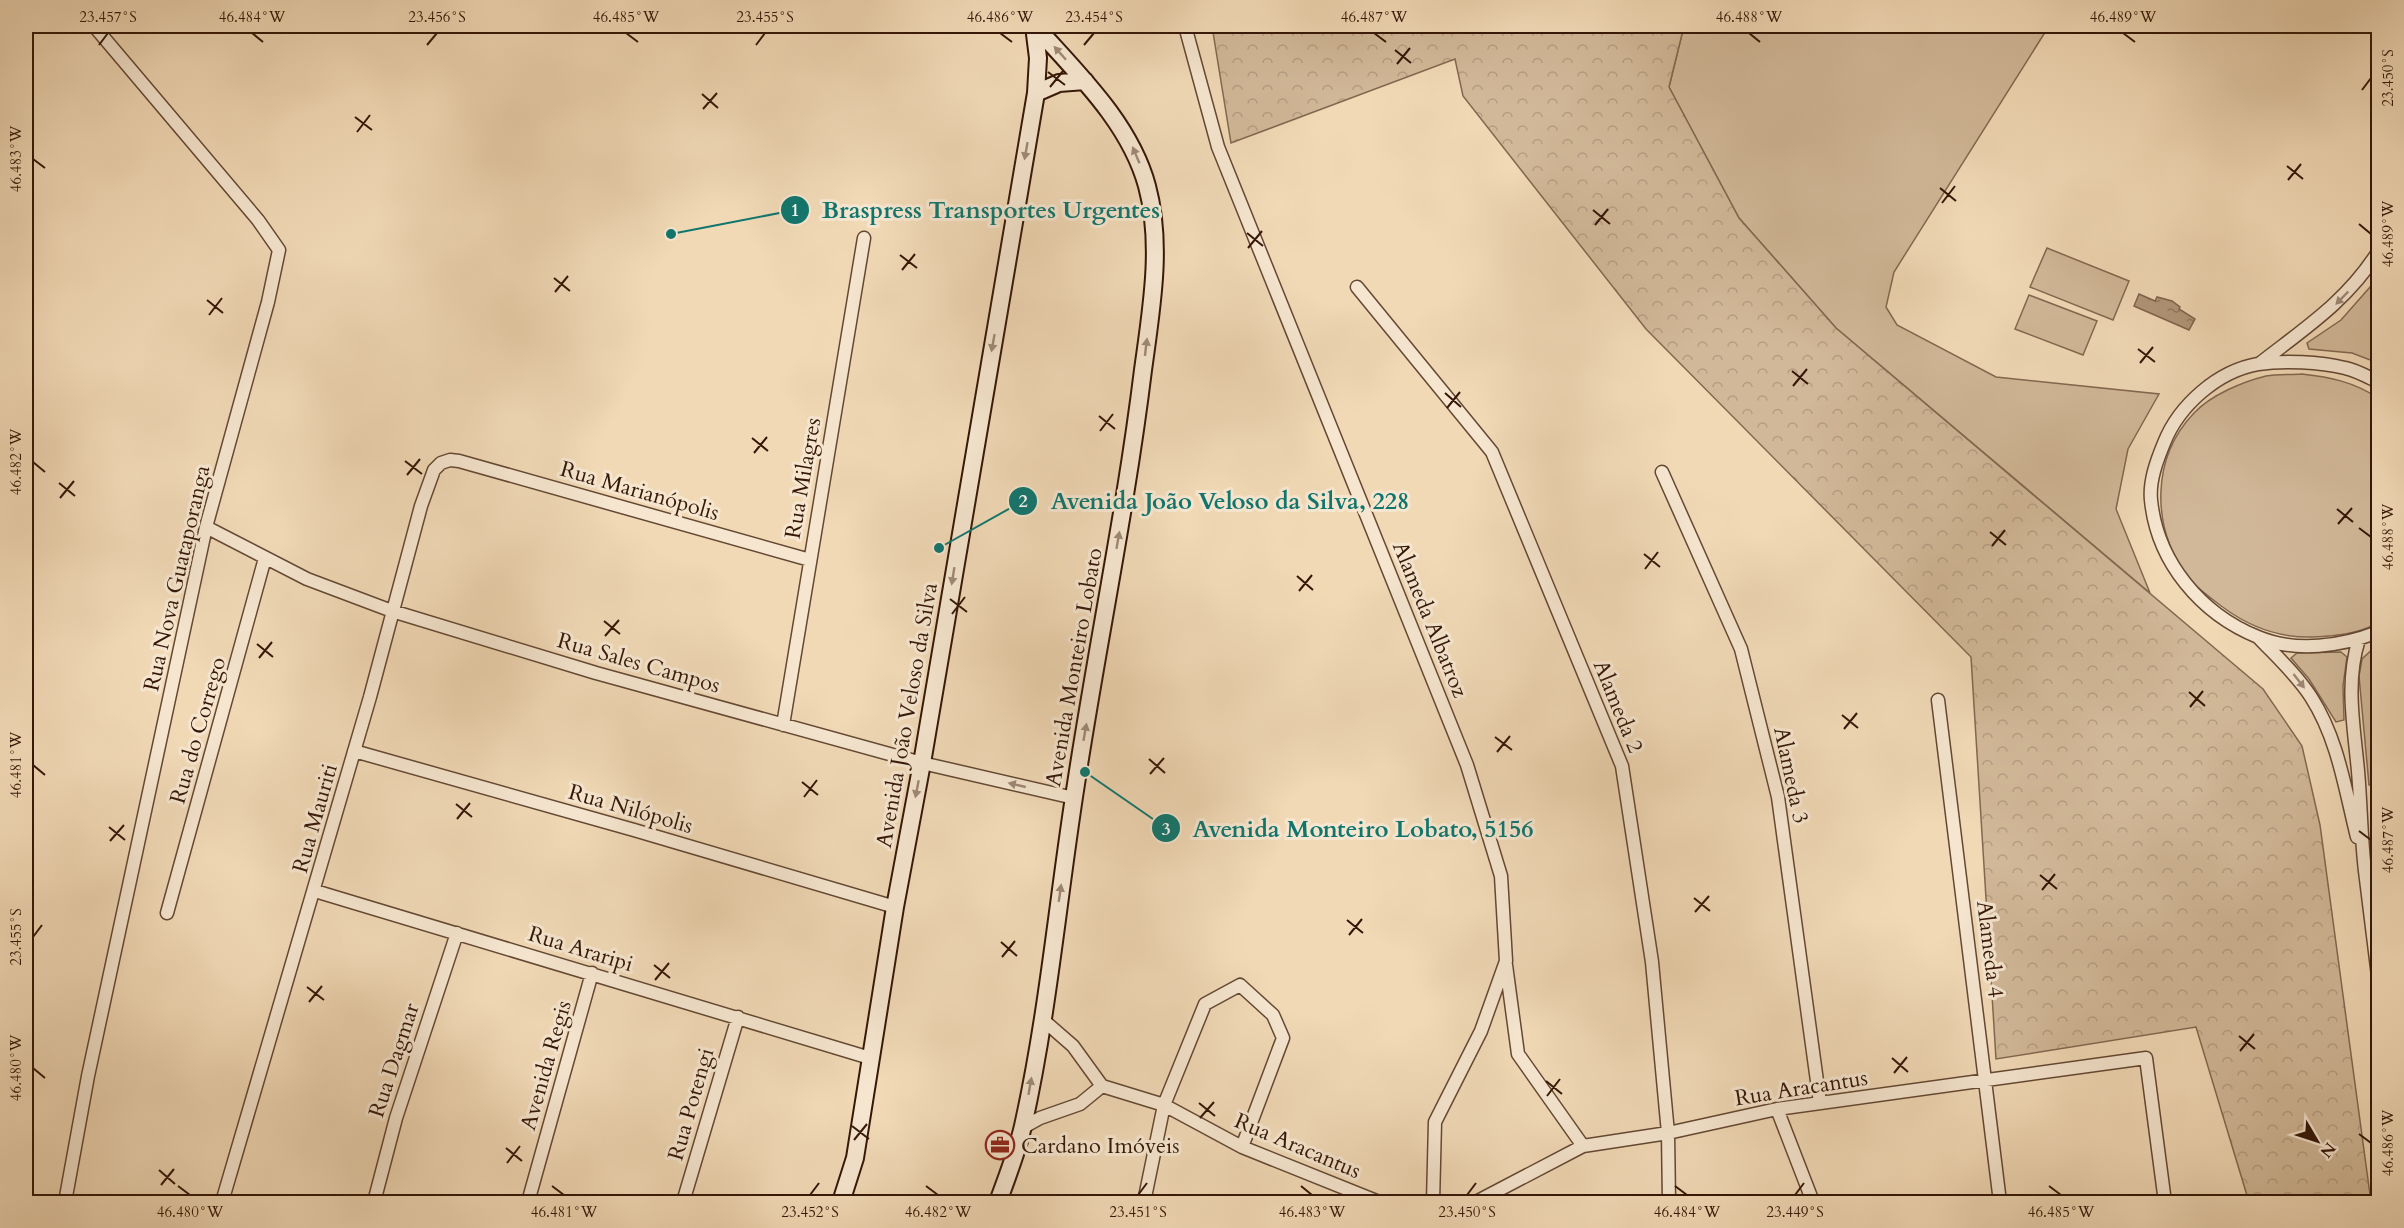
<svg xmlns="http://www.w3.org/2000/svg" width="2404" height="1228" font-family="Cardo,serif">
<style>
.grass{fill:#d1b898;stroke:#836850;stroke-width:1.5}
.forest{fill:url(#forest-crowns);stroke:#836850;stroke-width:1.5}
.water{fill:url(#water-ripples);stroke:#7f644c;stroke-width:1.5}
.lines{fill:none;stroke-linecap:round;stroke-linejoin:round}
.street-casing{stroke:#644833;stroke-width:15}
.secondary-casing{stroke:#351707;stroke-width:20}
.street{stroke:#f6e6d0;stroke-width:12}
.secondary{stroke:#f6e6d0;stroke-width:16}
.oneway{fill:#9f8976}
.ticks{fill:none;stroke:#351707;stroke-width:2}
.labels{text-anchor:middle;stroke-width:6;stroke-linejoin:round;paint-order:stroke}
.street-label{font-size:22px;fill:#351707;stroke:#f6e6d0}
.poi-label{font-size:22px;fill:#351707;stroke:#f6e6d0;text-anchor:start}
.leader{fill:none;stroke:#0f766e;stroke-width:2}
.callout-dot{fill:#0f766e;stroke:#f6e6d0;stroke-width:2}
.mark-label{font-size:18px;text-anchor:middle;font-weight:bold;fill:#fff}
.callout-label{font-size:24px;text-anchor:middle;font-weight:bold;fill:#0f766e;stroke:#f6e6d0;stroke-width:6;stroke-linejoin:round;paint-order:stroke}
.neatline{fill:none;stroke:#351707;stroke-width:2}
.ticks-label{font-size:15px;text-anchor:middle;fill:#351707}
</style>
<defs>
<pattern id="forest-crowns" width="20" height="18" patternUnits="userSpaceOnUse" patternTransform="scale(1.5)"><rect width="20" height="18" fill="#d1b898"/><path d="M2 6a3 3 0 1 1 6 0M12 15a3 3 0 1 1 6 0" fill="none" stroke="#b49d82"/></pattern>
<pattern id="water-ripples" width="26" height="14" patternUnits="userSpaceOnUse" patternTransform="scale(1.5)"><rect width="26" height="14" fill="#b1977a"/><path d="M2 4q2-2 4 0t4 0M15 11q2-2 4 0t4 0" fill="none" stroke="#917a62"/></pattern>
</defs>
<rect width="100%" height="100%" fill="#f1d9b6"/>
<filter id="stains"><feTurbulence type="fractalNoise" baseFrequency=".00333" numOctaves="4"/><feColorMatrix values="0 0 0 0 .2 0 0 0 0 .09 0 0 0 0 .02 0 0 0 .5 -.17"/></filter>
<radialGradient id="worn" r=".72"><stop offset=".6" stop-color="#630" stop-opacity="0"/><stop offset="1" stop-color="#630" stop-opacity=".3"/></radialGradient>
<path class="grass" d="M1684,26H2049L1894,272L1886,307L1897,325L1996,377L2159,394L2128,449L2116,509L2150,593L1836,328L1739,218L1669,87Z
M2047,248L2129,281L2113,320L2030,287Z
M2378,278V363L2352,353L2309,349L2307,343L2341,320Z
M2029,295L2097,321L2083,355L2015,329Z
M2302,374C2330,377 2354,382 2378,398V623C2358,634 2336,636 2313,637C2280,638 2250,627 2224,608C2212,599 2196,588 2187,576C2151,526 2151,458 2194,413C2211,395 2242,382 2266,376C2277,374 2291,375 2302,374Z
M2378,644V784L2369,785L2359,676L2362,659Z
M2341,652L2347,657L2343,686L2344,720L2336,722L2309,679L2291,658L2297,653Z"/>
<path class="forest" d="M1212,26H1684L1669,87L1739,218L1836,328L2263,689L2302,746L2320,825L2371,1202H2249L2196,1027L1996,1059L1971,657L1646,329L1463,96L1455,59L1231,143Z"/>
<path class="water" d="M2139,294L2155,301L2157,297L2172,301L2180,307L2179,309L2195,319L2189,330L2134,306Z"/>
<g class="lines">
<g class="street-casing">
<path id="street" d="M1185,26L1218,147L1467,765L1501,876L1506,961L1481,1031L1435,1122L1433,1202
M1357,287L1492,452L1622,766L1652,962L1668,1133L1669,1202
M2259,364C2305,328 2346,302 2378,252
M2378,382C2368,377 2356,370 2345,368C2320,362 2284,360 2258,364C2218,371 2179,405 2164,443C2157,460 2149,481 2151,500C2157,562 2201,614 2258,637C2296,653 2342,646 2378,632
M1662,472L1741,649L1778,797L1820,1103
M206,527L307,579L392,611L596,673L922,763L1074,798
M2259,638C2277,657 2297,675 2311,697C2338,739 2345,789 2357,837
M2359,639C2345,683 2354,726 2358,771C2361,804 2361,838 2365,871C2369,906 2374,941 2378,976
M1938,700L2000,1202
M783,725L864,238
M354,751L634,830L895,907
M315,891L870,1058
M167,913L265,558
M1506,965L1518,1054L1583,1146
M1042,1019L1073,1046L1102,1086L1164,1105L1242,1147L1379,1202
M1777,1109L1813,1202
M1022,1128L1040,1118L1080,1104L1102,1086
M65,1202L88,1076L206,527L268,302L279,250L258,220L94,26
M222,1202L370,697L421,506L434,470L441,463L450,460L459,461L810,560
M374,1202L396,1118L457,933
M528,1202L592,973
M683,1202L738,1017
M1144,1202L1164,1105L1205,1004L1240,985L1273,1015L1283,1038L1242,1147
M1476,1202L1583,1146L1668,1133L1777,1109L2146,1058L2165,1202"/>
</g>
<g class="secondary-casing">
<path id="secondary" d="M1036,93L1059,83L1085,81
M841,1202L855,1158L895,907L922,763L1036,93L1038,58L1034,26
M998,1202C1007,1177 1017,1152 1023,1126C1048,1014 1058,898 1076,784C1097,646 1126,509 1143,370C1151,311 1163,245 1147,186C1130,123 1077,73 1035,26"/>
</g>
<use href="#street" class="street"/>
<use href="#secondary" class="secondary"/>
</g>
<defs><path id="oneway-solid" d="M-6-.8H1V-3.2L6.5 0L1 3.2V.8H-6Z" transform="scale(1.5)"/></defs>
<g class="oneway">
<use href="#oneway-solid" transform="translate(1060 53) rotate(-132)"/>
<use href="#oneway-solid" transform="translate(1026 151) rotate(100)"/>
<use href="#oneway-solid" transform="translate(1136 155) rotate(-113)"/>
<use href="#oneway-solid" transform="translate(2342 298) rotate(134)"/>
<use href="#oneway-solid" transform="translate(993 343) rotate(100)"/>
<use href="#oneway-solid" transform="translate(1146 347) rotate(-83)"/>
<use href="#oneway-solid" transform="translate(1118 540) rotate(-80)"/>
<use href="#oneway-solid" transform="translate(953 576) rotate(99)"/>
<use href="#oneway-solid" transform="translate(2299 681) rotate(52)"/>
<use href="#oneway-solid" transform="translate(1085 732) rotate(-80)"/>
<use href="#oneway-solid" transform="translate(1017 785) rotate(-167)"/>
<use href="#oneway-solid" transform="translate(917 789) rotate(101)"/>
<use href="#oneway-solid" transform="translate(1060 893) rotate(-82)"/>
<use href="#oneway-solid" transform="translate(1030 1086) rotate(-80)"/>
</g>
<path class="ticks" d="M252,33L263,42M626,33L638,42M1000,33L1012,42M1374,33L1386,42M1749,33L1760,42M2123,33L2135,42M99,45L108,33M427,45L437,33M756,45L765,33M1084,45L1094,33M1395,50L1411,63M1397,64L1410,48M1048,72L1065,85M1050,87L1063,71M2362,90L2371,78M702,94L718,108M703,109L717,93M355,117L372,130M357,132L370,115M33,159L45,168M2287,166L2303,179M2288,180L2301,164M1940,188L1956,201M1942,203L1955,186M1593,210L1610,224M2359,224L2371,234M1595,225L1608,209M1247,233L1263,246M1248,248L1262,231M900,255L917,268M902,270L915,254M554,278L570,291M555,292L568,276M207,300L223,313M209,315L222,298M2138,349L2155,362M2140,363L2153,347M1792,371L1808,384M1793,386L1807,369M1445,393L1461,407M1447,408L1460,392M1099,416L1115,429M1100,431L1113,414M752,438L768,451M754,453L767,437M405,461L422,474M33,462L45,472M407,475L420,459M59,483L75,496M60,498L74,481M2337,509L2353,522M2338,524L2352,508M2359,528L2371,537M1990,532L2006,545M1992,546L2005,530M1644,554L1660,567M1645,569L1658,552M1297,576L1313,590M1299,591L1312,575M950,599L967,612M952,614L965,597M604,621L620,634M605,636L619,620M257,644L273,657M259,658L272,642M2189,692L2205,706M2190,707L2203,691M1842,715L1858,728M1844,729L1857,713M1495,737L1512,750M1497,752L1510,736M1149,759L1165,773M33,765L45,775M1150,774L1164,758M802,782L818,795M804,797L817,780M456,804L472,817M457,819L470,803M109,827L125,840M2359,831L2371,840M110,841L124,825M2040,875L2057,889M2042,890L2055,874M1694,898L1710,911M1695,912L1709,896M1347,920L1363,933M1349,935L1362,919M33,937L42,925M1001,942L1017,956M1002,957L1015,941M654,965L670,978M655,980L669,963M307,987L324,1000M309,1002L322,986M2239,1036L2255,1049M2240,1051L2254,1034M1892,1058L1908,1072M33,1068L45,1078M1894,1073L1907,1057M1546,1081L1562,1094M1547,1096L1560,1079M1199,1103L1215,1116M1200,1118L1214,1102M852,1126L869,1139M2359,1134L2371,1143M854,1140L867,1124M506,1148L522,1161M507,1163L520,1146M159,1170L175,1184M161,1185L174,1169M178,1186L190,1195M552,1186L564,1195M926,1186L938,1195M1301,1186L1312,1195M1675,1186L1687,1195M2049,1186L2061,1195M810,1195L819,1183M1138,1195L1147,1183M1467,1195L1476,1183M1795,1195L1804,1183"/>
<defs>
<g id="office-ring" transform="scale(1.5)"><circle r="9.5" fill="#f6e6d0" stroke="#8f2418" stroke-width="1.5"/><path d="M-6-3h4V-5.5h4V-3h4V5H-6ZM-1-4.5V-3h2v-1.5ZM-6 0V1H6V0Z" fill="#8f2418"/></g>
</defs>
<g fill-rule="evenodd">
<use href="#office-ring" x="1000" y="1145"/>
</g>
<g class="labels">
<g class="street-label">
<text transform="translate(802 478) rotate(-80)" y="8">Rua Milagres</text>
<text transform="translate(640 490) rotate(16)" y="8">Rua Marianópolis</text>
<text transform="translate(176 578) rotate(-77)" y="8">Rua Nova Guataporanga</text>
<text transform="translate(1431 619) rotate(68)" y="8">Alameda Albatroz</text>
<text transform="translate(639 662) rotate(16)" y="8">Rua Sales Campos</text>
<text transform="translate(1073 667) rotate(-80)" y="8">Avenida Monteiro Lobato</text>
<text transform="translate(1619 706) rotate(68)" y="8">Alameda 2</text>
<text transform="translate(906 715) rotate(-80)" y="8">Avenida João Veloso da Silva</text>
<text transform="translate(197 730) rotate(-74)" y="8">Rua do Corrego</text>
<text transform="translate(1792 775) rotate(78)" y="8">Alameda 3</text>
<text transform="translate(631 808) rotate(16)" y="8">Rua Nilópolis</text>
<text transform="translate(314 818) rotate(-74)" y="8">Rua Mauriti</text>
<text transform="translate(581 948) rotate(17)" y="8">Rua Araripi</text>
<text transform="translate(1991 949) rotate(83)" y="8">Alameda 4</text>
<text transform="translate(393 1060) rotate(-72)" y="8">Rua Dagmar</text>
<text transform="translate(545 1065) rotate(-74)" y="8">Avenida Regis</text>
<text transform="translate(1801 1087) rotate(-9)" y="8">Rua Aracantus</text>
<text transform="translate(690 1104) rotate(-74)" y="8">Rua Potengi</text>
<text transform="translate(1298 1145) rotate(23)" y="8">Rua Aracantus</text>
</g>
<g class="poi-label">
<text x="1021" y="1153">Cardano Imóveis</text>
</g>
</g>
<path class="leader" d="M671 234L795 210M939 548L1023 501M1085 772L1166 828"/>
<g class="callout-dot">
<circle cx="671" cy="234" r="6"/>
<circle cx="939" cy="548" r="6"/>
<circle cx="1085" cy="772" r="6"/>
<circle cx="795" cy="210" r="15"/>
<circle cx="1023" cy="501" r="15"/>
<circle cx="1166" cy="828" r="15"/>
</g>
<g class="mark-label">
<text x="795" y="216">1</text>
<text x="1023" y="507">2</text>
<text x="1166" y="835">3</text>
</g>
<g class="callout-label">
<text x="991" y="218">Braspress Transportes Urgentes</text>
<text x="1230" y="509">Avenida João Veloso da Silva, 228</text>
<text x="1363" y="837">Avenida Monteiro Lobato, 5156</text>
</g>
<rect width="2404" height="1228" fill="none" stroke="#f1d9b6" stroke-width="66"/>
<g transform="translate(2317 1141) rotate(129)" stroke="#f6e6d0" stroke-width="4.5" paint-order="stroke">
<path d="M0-4.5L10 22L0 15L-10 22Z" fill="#351707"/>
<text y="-9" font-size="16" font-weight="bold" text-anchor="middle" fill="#351707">N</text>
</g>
<rect x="33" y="33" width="2338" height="1162" class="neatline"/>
<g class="ticks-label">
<text x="108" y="22">23.457°S</text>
<text x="252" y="22">46.484°W</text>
<text x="437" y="22">23.456°S</text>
<text x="626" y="22">46.485°W</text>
<text x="765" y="22">23.455°S</text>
<text x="1000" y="22">46.486°W</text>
<text x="1094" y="22">23.454°S</text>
<text x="1374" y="22">46.487°W</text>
<text x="1749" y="22">46.488°W</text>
<text x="2123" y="22">46.489°W</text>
<text transform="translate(2388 78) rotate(-90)" y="5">23.450°S</text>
<text transform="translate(16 159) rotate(-90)" y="5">46.483°W</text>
<text transform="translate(2388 234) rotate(-90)" y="5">46.489°W</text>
<text transform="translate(16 462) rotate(-90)" y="5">46.482°W</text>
<text transform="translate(2388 537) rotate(-90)" y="5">46.488°W</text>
<text transform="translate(16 765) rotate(-90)" y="5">46.481°W</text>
<text transform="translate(2388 840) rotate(-90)" y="5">46.487°W</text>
<text transform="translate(16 937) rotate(-90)" y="5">23.455°S</text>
<text transform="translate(16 1068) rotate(-90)" y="5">46.480°W</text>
<text transform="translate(2388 1143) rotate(-90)" y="5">46.486°W</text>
<text x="190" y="1217">46.480°W</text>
<text x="564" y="1217">46.481°W</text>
<text x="810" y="1217">23.452°S</text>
<text x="938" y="1217">46.482°W</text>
<text x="1138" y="1217">23.451°S</text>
<text x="1312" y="1217">46.483°W</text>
<text x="1467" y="1217">23.450°S</text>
<text x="1687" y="1217">46.484°W</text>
<text x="1795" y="1217">23.449°S</text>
<text x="2061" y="1217">46.485°W</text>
</g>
<rect width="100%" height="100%" filter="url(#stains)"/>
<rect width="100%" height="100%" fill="url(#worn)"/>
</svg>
